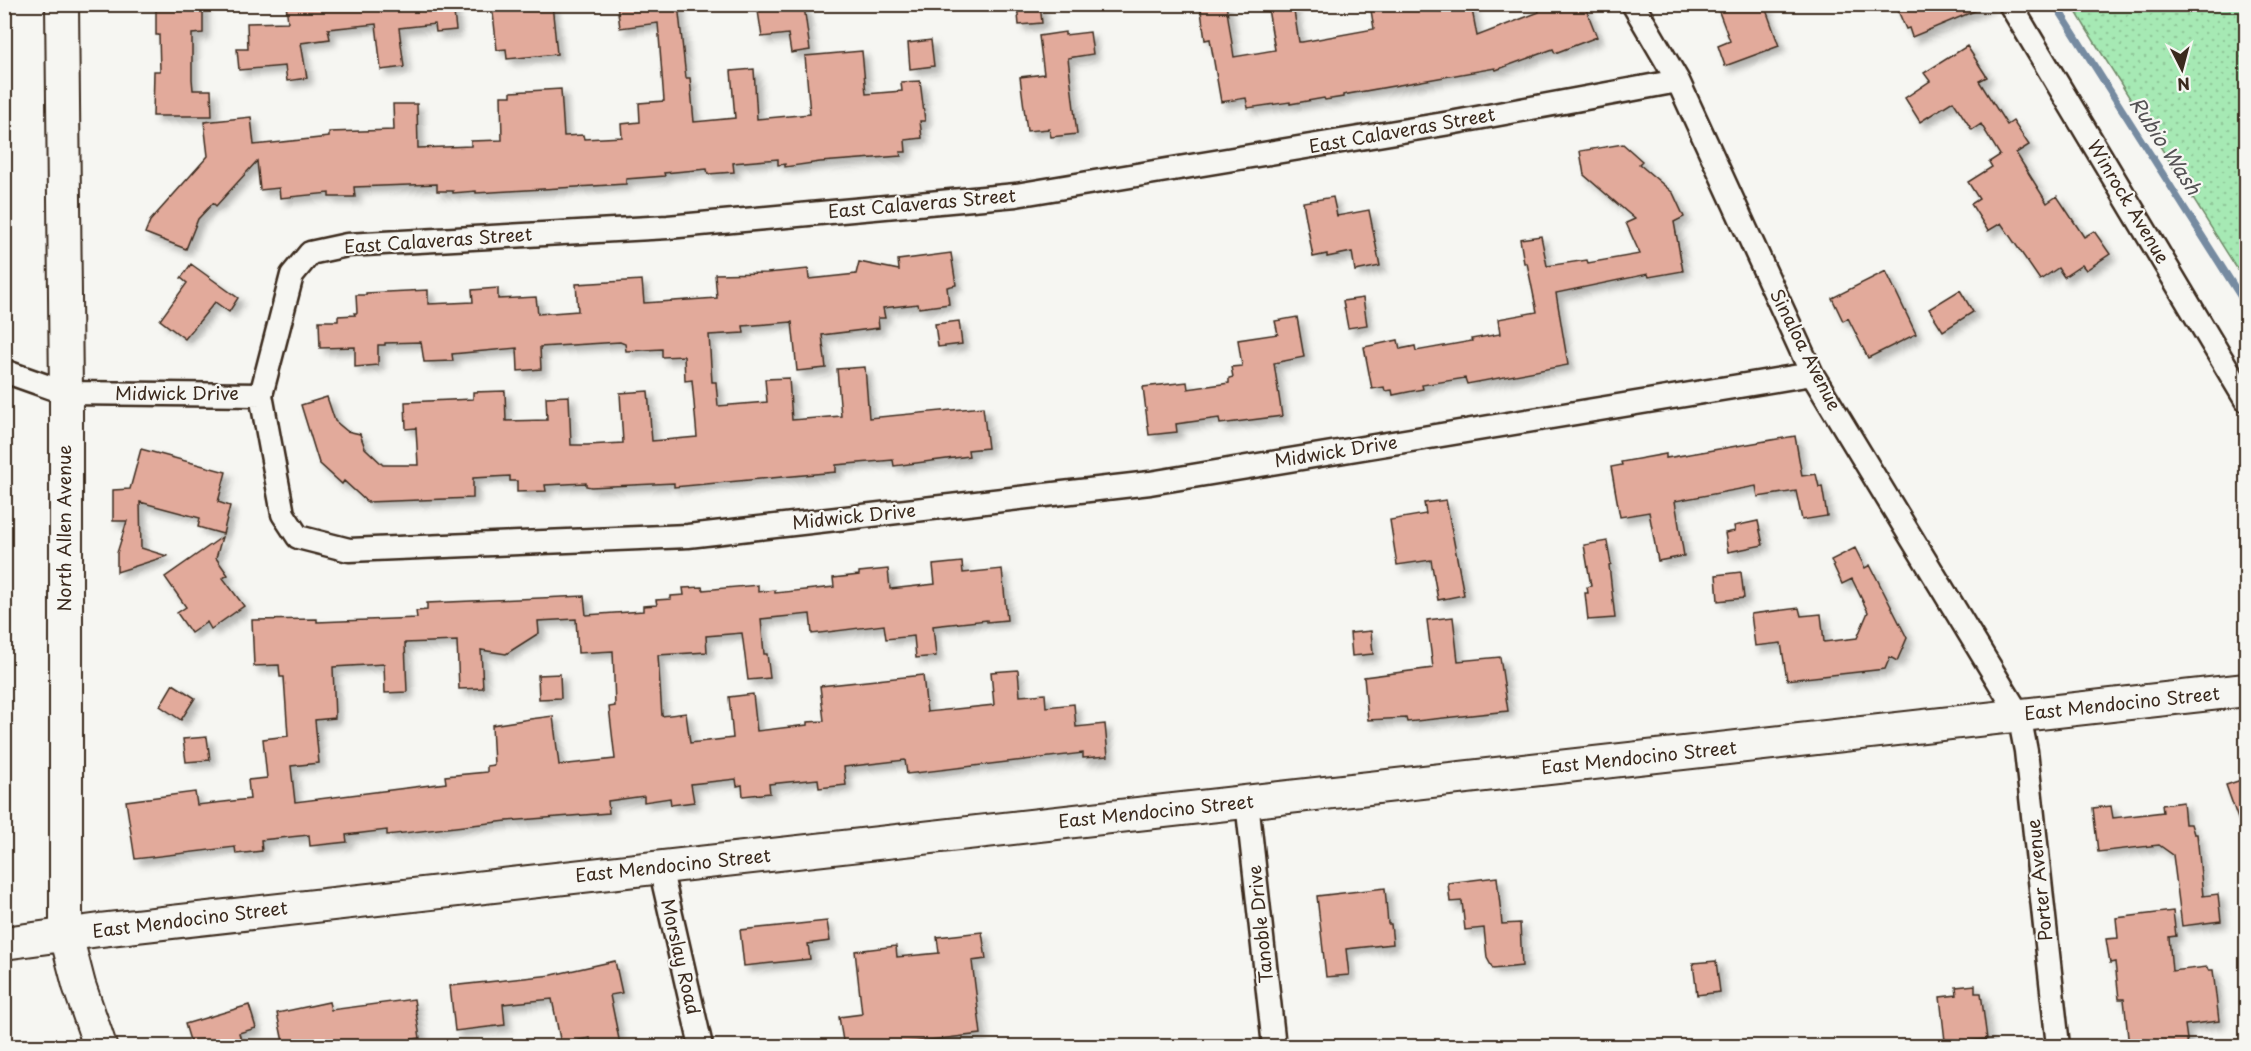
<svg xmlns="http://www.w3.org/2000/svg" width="2251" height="1051" font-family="'Playpen Sans',sans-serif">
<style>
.grass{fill:url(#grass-dots);stroke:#708a69;stroke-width:1.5}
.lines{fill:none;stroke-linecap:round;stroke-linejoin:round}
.stream{stroke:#768ba1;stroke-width:7}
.building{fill:#e2aa9b;stroke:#3b2a1e;stroke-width:1.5;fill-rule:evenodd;filter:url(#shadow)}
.street-casing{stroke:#3b2a1e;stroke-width:27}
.secondary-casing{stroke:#3b2a1e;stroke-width:36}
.street{stroke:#f6f6f2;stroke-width:22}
.secondary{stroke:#f6f6f2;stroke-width:32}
.labels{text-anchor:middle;stroke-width:4.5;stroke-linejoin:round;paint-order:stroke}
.street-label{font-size:18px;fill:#3b2a1e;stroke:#f6f6f2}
.water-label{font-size:20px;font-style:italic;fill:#545254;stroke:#f6f6f2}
</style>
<defs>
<pattern id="grass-dots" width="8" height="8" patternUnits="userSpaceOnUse" patternTransform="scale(1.5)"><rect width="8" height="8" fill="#a6e9b4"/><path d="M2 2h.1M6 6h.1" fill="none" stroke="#90c89a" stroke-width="1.8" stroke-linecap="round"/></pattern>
<filter id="shadow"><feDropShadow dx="5.5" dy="5.5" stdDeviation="3" flood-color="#0004"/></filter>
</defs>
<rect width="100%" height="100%" fill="#f6f6f2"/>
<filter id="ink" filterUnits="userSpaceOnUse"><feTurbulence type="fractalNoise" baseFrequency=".0167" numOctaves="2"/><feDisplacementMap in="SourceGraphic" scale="12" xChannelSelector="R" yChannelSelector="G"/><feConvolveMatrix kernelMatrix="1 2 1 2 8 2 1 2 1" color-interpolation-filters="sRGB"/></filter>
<g filter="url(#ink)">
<path class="grass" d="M2072,5H2246V283L2087,30Z"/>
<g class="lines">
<path class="stream" d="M2055,4L2246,305"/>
</g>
<path class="building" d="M156,4H203V33L192,34V79L193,90H211L212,116H153L154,71H160L159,35H156Z
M286,4H453L456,30L436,32L435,24L399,28L404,67L381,70L376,24L328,29L330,39L301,43L307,78L287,81L285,66L239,70L237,49H248L247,23L288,22Z
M492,4H552L557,54L507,59L506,49L497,50Z
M617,4H678L686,78H690L694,122L735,118L731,71L754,69L757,119L810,114L805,56L862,51L866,94L902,91L901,82L920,81L925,121H920L922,138L905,140L906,152H900L901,156L820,162L785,167V164L778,165V159L733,163L734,172L708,174L707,169L664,173L665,176L626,179V184L476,193V191L453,193V191H437V184L354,187L355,197H329V193L280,198L279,188L260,190L257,161L216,206L213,203L198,219L186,249L145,233L150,221L208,156L204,122L251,117L254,145L329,137V132L394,130L393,104H417L418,148L471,146V141L502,140L501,96H511V92L561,89L564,136L583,135L584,139L622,137L621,124L640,122L639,103L664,101L658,23L620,28Z
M1017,4H1040L1042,23L1019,25Z
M1200,4H1226L1234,57L1275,50L1268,9L1293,5L1299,42H1302L1374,29L1370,4H1471L1477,36L1539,12L1536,4H1584L1597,37L1555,53L1553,49L1496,70L1495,68L1343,95V97L1325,100L1324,98L1290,104V102L1248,108L1246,98L1221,102L1210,39L1205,40Z
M1716,4H1764L1779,46L1725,66L1718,46L1730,41Z
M1895,4H1988L1989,5L1912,37L1909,28L1906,29Z
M804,6L810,50L791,53L788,34L762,37L758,11Z
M1065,32V35L1090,32L1093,54L1068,58L1077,134L1051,137L1049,129L1027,131L1020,77L1044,74L1039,36Z
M931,40L934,66L910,69L908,43Z
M1967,46L1987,77L1979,81L2007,125L2013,121L2029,145L2016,153L2047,203L2057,196L2084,237L2094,231L2110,254L2086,270L2082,265L2064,277L2058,268L2040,280L2001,223L1988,231L1971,204L1979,199L1968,182L1992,167L1989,162L2000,155L1981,124L1972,130L1953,101L1920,122L1905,98L1930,81L1924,73Z
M1623,144L1642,161L1639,164L1673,193L1684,217L1674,222L1683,271L1649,277L1648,274L1556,293L1568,365L1467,384L1465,378L1422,385L1423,389L1393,395L1392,390L1385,391L1384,387L1372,389L1364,347L1398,340L1400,349L1415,346L1416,351L1472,341L1471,339L1500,334L1498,319L1537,312L1527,263H1524L1520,239L1541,236L1547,266L1587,260L1588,263L1640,254L1626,223L1635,219L1584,175L1580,151Z
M1333,197L1337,216L1369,210L1380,266L1355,271L1352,252L1327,257V254L1313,257L1303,202Z
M951,253L956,285L947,287L949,304L919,308L918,304L883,308L885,318H878L879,328L822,335L826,368L797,371L792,322L743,326L744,333L709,335L712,382H716L718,406L767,402L765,379L789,378L792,420L841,416L837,369L865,367L869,418L983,407L988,448L968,450L969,456L894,466L893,460L836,465V472L674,487V483L591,487L586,486V483L545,485L546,491L517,492V481H510V476L473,478V498L367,502L344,481L342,484L319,463L301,405L327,397L335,421L347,431L360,434L365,448L383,465H418L416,428L406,429L405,402L473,399V392L505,391L506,421L547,420L546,397L569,396L571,445H587L623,443L620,393L648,391L652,441L697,437L692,380L685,381L684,356L662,357V349L626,351L625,344L620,342L540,347L541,369L518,371L517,348L452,354L453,361L424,362L421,342L385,343V345H378V365L355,367V347L320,348L319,321H338V316L355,315L354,313H357L356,295H366V293L428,290V304L473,302L472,290L498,288V299L536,297L538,314L578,311L576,284L642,280L644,303L717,298L715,274L767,273L808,269L809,279L856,274L859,262L899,270L898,260Z
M191,264L238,298L229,312L215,302L185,339L160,320L187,283L181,278Z
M1886,271L1916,334L1868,358L1848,318L1843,321L1832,298Z
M1960,290L1973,312L1943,331L1929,309Z
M1363,298L1367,325L1348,328L1343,301Z
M1297,317L1304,357L1274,363L1282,416L1220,424L1219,418L1176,424L1177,432L1149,435L1143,387L1187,382L1188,389L1229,383V378L1233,377L1231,367L1242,366L1238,340L1278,334L1275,321Z
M959,321L962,344L938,347L935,324Z
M1795,436L1802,476L1816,474L1819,487L1822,486L1827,516L1802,520L1796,491L1758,497L1756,486L1675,501L1684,556L1658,561L1649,512L1620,517L1611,467L1622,465L1621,462L1666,454V458Z
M141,449L226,472L218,502L230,506L223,534L198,527L200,518L140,502L141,548L167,556L117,572V553L127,521H113V490L130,489Z
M1446,500L1464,595L1438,600L1431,560L1397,565L1390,520L1426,514L1424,503Z
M1758,521L1763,545L1728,552L1725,533L1735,531L1734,526Z
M222,537L216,558L228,575L223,578L244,606L211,629L207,622L191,633L177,613L186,607L165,577Z
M1607,541L1611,564L1609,565L1615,618L1588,620L1585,593H1588L1587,587L1591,586L1584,545Z
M1855,548L1865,568L1870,565L1907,638L1897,661L1890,657L1885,669L1787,680L1781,643L1755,646L1751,614L1799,608L1801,616L1821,614L1824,642L1857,638L1868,612L1852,579L1842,584L1831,560Z
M962,562L963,573L1002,569L1007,620L987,622V620L933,626L936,656L916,658L914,636L886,639L884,625L812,634L810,614L761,619L764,654H767L770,678L748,680L742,633L706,636L707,652L658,655L662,716L686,713L690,743L733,738L729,697L753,694L757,731L807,725V722L824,721L820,686L923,675L927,712L994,705L991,672L1018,670L1020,696L1045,694L1046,707L1074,704L1076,727L1105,724L1108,756L1083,758V753L907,774L905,760L844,767L846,785L819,788L818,779L769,784L770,793L743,796L742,785L737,786L736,779L691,784L694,802L671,805L670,798L644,802V796L608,801L609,813L507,821L387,835V830L346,835L347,842L310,846L309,835L261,840L262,851L236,854L235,847L135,859L126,801L195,792L197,805L250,799L248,780L267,778L263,739L288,736L284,677H280L279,665L254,666L252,620L317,619V622L417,618L416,611L427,610V603L584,596L586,615L643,611V606L657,605L656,600L671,599V596L684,595L683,588L702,587L703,590L758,585V592L775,590V593L834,587L833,578L859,575V572L888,569L890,589L935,584L933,565ZM576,619L578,653L613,651L615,706L609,707L615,759L559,765L553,716L530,719L492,725L494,765L487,766V772L445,776L446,783L295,802L291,766L319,763L315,720L335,718L333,667L384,664L385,693L407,692L405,643L457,641L459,689L483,688L481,650L506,654L539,633L538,621Z
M1741,572L1744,598L1718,601L1716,575Z
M1453,617L1458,661L1500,657L1508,711L1407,722L1406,718L1368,720L1364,677L1433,668L1427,620Z
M1371,631L1373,654L1352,656L1350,633Z
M560,674L561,698L539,699L538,675Z
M173,684L195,698L181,720L160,706Z
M207,737L210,760L186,762L183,739Z
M2247,778V836H2244L2226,785Z
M2183,802L2185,824H2191L2194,834H2197L2203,896L2218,894L2221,921L2182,926L2173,855L2159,845L2098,852L2093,808L2111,806L2113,818L2163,812L2162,805Z
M1497,877L1502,924L1520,923L1522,966L1493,969L1487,958L1484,928L1465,930L1462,901L1450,902L1448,883Z
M1385,888L1388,924H1391L1393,944L1346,949L1349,975L1326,977L1317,896Z
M2173,911L2176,936L2169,937L2172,971L2207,967L2208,970H2213L2219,1021L2185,1025L2188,1047H2129L2124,999H2119L2115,962L2110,963L2106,939L2118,938L2116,918Z
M827,921L830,941L808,944L810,959L744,966L740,930Z
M982,932L986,959L972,961L981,1034L871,1047H844L839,1017L862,1014L855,951L896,946L897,957L939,953L937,937Z
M615,961L622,993L610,995L620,1044L610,1047H592L590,1038L561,1044L552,999L503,1004L505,1025L455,1031L450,986L552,975Z
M1716,961L1720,992L1697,995L1693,963Z
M1975,985V993H1981L1987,1039L1954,1042L1953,1040L1945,1041L1940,997L1957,995L1956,987Z
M414,999L420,1038L359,1047H284L277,1013L329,1002L331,1010Z
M249,1005L256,1028L239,1033L243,1047H192L185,1024Z"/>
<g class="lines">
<g class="street-casing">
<path id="street" d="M1633,4L1678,81L1812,374L2019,715L2026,751L2058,1046
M2010,4L2246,400
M1678,81L1450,123L1016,195L668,227L347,245L310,253L292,275L261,395L283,514L298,537L349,550L688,536L1150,483L1812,374
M4,371L66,393L261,395
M1247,802L1274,1046
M660,867L701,1046"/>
</g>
<g class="secondary-casing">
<path id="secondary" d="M62,4L66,393V935L79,985L100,1046
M4,943L100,930L2246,690"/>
</g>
<use href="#street" class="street"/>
<use href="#secondary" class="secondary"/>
</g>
</g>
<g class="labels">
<g class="street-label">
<text transform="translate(1402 131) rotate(-10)" y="6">East Calaveras Street</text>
<text transform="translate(2128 202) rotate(59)" y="6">Winrock Avenue</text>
<text transform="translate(922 204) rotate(-5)" y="6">East Calaveras Street</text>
<text transform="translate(438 241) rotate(-4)" y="6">East Calaveras Street</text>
<text transform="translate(1805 350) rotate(63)" y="6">Sinaloa Avenue</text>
<text x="177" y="400">Midwick Drive</text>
<text transform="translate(1336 452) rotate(-9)" y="6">Midwick Drive</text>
<text transform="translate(854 517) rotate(-6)" y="6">Midwick Drive</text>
<text transform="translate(65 528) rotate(-90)" y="6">North Allen Avenue</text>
<text transform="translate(2122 704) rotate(-6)" y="6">East Mendocino Street</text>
<text transform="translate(1639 758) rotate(-6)" y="6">East Mendocino Street</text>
<text transform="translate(1156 812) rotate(-6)" y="6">East Mendocino Street</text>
<text transform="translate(673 866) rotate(-6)" y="6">East Mendocino Street</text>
<text transform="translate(2040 880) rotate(-96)" y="6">Porter Avenue</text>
<text transform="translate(190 920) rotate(-7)" y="6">East Mendocino Street</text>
<text transform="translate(1261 924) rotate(-96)" y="6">Tanoble Drive</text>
<text transform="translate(680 957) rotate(77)" y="6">Morslay Road</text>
</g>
<g class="water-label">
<text transform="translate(2165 146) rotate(57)" y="7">Rubio Wash</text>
</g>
</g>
<rect width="2251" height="1051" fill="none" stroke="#f6f6f2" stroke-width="24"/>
<rect x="12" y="12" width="2227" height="1027" fill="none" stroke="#3b2a1e" stroke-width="2" filter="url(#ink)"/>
<g transform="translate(2182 69) rotate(174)" stroke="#f6f6f2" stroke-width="4.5" paint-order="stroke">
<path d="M0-4.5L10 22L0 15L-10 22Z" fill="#3b2a1e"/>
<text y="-9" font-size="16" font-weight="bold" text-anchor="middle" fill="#3b2a1e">N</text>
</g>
</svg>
